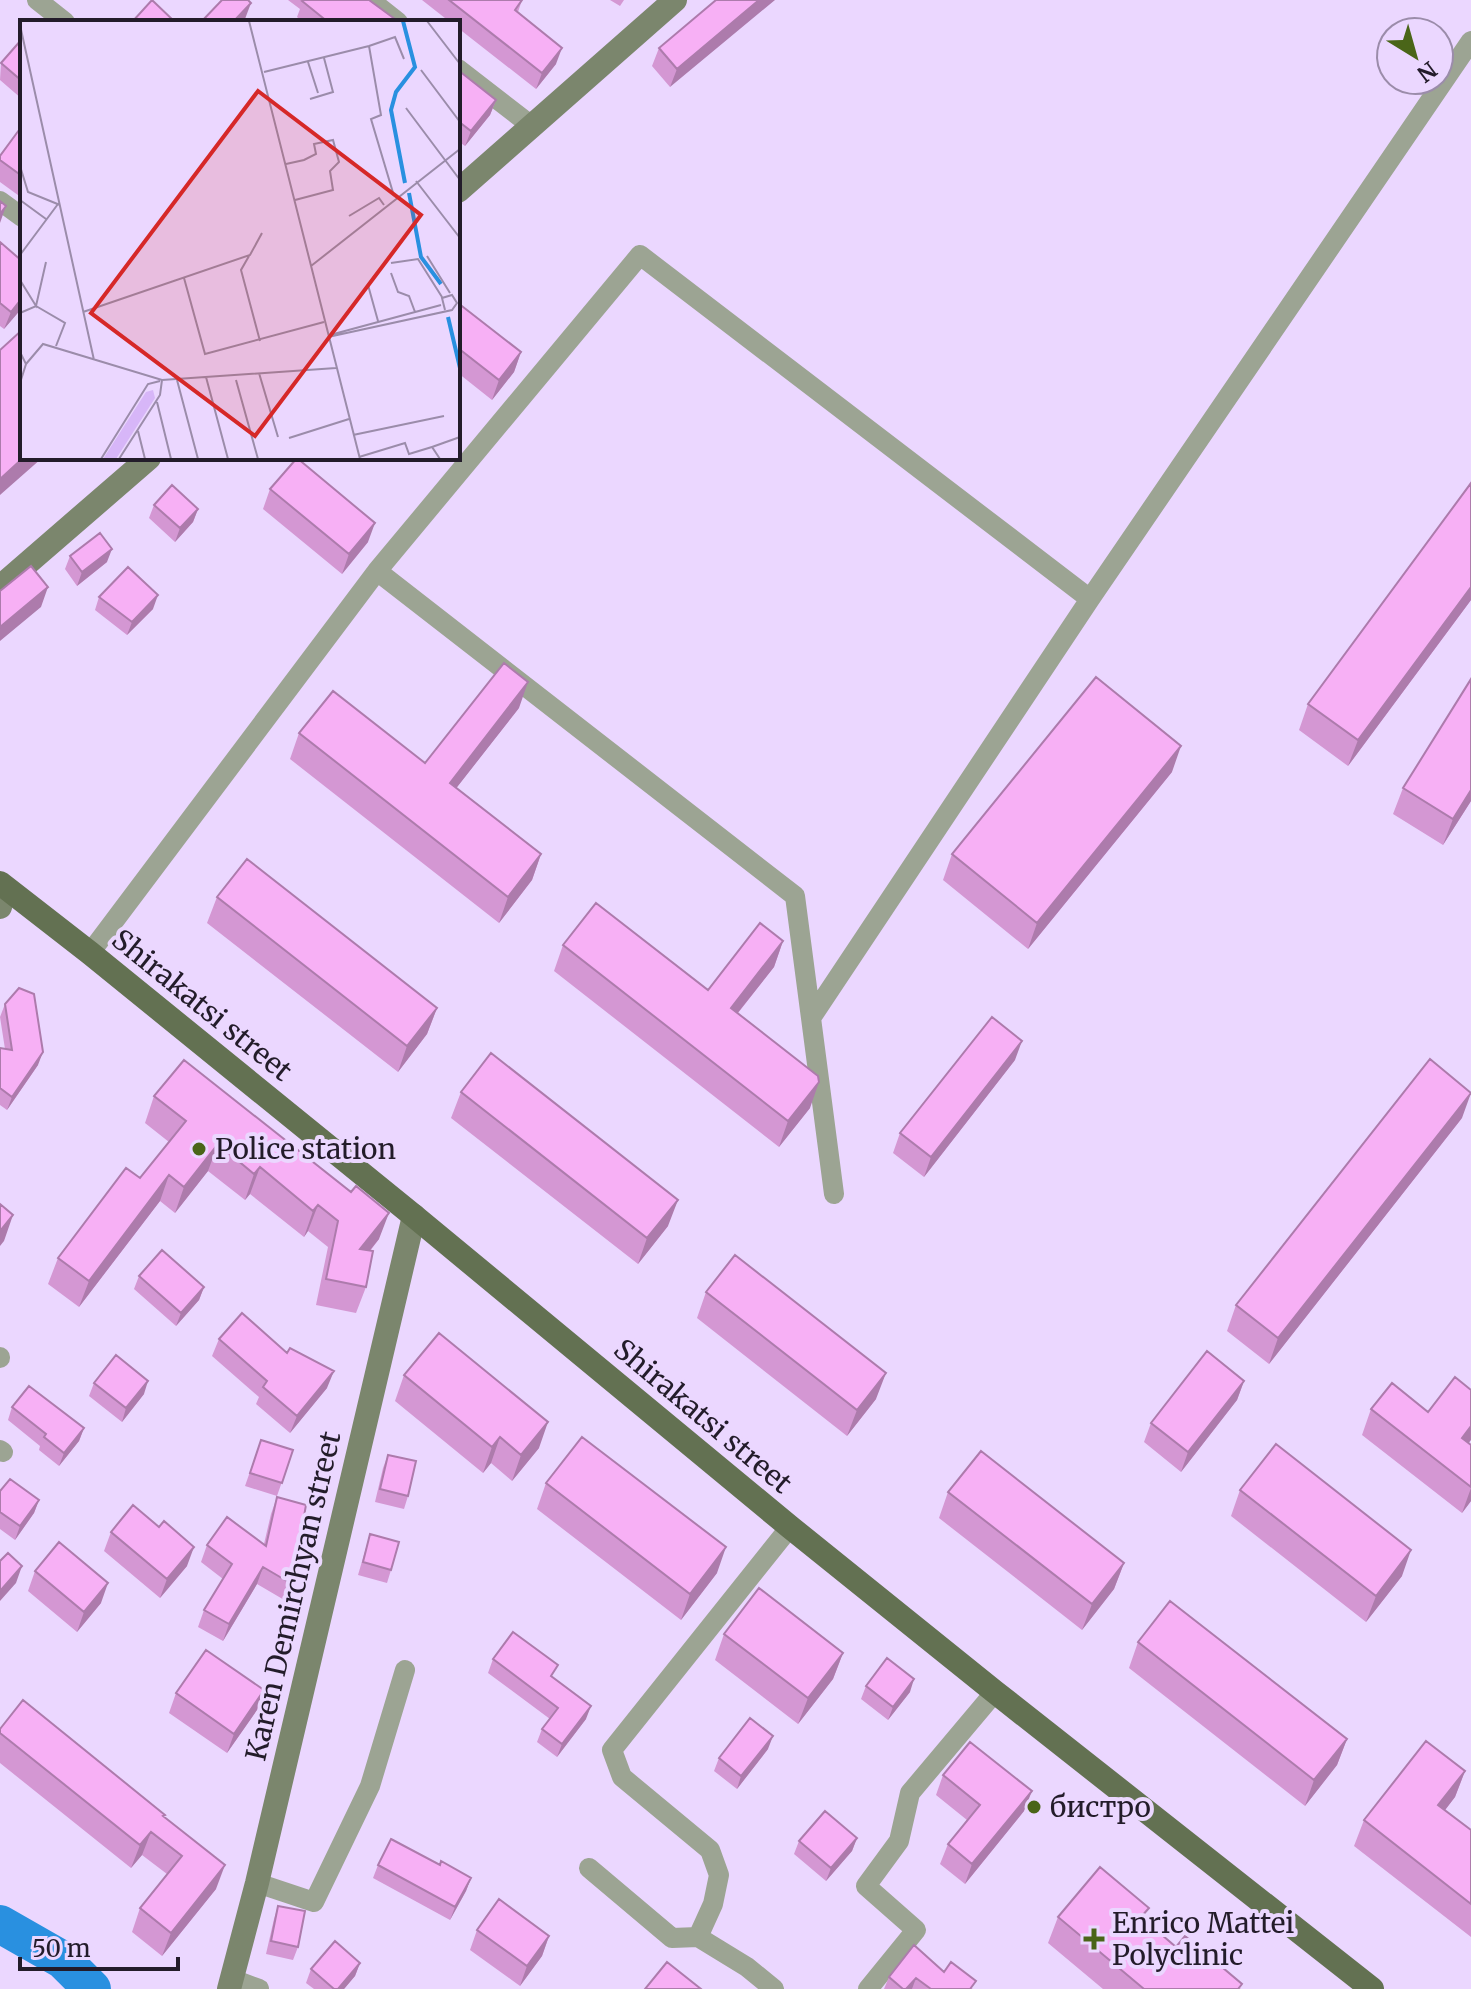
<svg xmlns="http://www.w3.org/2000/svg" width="1471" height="1989" font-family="Merriweather,serif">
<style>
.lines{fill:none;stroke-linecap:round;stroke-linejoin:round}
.river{stroke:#2990e0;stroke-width:38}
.street{stroke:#9ca493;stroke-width:20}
.secondary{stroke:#7b866d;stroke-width:24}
.primary{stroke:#637152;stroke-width:24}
.wall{fill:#d497d3}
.shaded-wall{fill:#ad7bac}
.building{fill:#f7b0f5;stroke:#ad7bac;stroke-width:2}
.poi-dot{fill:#4a6518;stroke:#ebd7ff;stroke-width:3}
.labels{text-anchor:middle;stroke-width:8;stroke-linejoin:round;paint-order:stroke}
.street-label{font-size:28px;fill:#231c2a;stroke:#ebd7ff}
.poi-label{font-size:28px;fill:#231c2a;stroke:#ebd7ff;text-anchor:start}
.inset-river{fill:none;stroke:#2990e0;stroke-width:4}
.inset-road{fill:none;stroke:#9b8caa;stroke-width:2}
.view{fill:#d62828;fill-opacity:0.15;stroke:#d62828;stroke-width:4}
.inset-edge{fill:none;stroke:#231c2a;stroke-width:4}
</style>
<rect width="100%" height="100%" fill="#ebd7ff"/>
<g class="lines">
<path class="river" d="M0,1924L63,1960L92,1989"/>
<path class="street" d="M37,0L65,22
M370,0L398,22
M458,69L533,127
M0,201L22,217
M377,571L795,896L811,1018
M90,953L377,571L640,255L1090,599
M834,1194L811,1018L1090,599L1471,41
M0,1357V1358
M0,1450L3,1452
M589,1868L672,1938L698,1937
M257,1883L314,1902L370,1786L405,1670
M232,1979L259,1989
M774,1989L747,1967L698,1937L713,1904L719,1875L710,1850L622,1777L612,1750L790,1527
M868,1989L916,1930L866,1886L899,1841L910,1793L995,1692"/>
<path class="secondary" d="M458,191L675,0
M0,587L149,458
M0,907L5,888
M229,1989L257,1883L414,1216"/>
<path class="primary" d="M0,883L90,953L414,1216L790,1527L995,1692L1372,1989"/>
</g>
<path class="wall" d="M288,0H369L399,22H303L297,17L300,9Z
M422,0H522L518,12L556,64L536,89L458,28V22H450Z
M610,0H624L620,6Z
M716,0L670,87L652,66L659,48Z
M22,39V99L0,80L1,63Z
M458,70L496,100L490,115L465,146L458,141Z
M22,132V198L0,182V156Z
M0,242L22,261V308L4,329L0,326Z
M458,303L521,352L514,372L492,400L458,373Z
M1471,483V600L1348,766L1299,730L1308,704Z
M270,489L368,542L342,574L263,509Z
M154,505L198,509L193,522L175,542L149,518Z
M70,556L107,562L77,586L65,569Z
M99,597L153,609L127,635L95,610Z
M519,708L456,788L541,854L532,880L499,923L290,759L299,733L425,763Z
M1172,772L1028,949L943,880L952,854Z
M1403,788L1471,801L1443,845L1393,814Z
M217,897L437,1008L427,1034L398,1072L207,923Z
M783,941L774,967L738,1013L810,1108L779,1147L554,971L563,945L708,990Z
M5,1004L38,1065L7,1110L0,1105V1048L5,1049L0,1017Z
M1015,1060L924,1177L893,1153L900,1133Z
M461,1092L668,1226L638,1264L451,1118Z
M154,1096L379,1239L370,1251L366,1287L356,1313L316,1305L328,1247L308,1231L304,1237L250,1194L245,1200L208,1171L175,1213L160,1201L79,1307L48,1284L58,1258L140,1178L169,1142L145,1123Z
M1462,1118L1269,1364L1227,1331L1236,1305Z
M139,1276L204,1287L199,1300L176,1326L134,1289Z
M706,1292L876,1399L847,1436L697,1318Z
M219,1339L327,1388L290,1433L256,1404L259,1397L212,1356Z
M404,1375L539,1448L512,1481L491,1463L483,1473L395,1401Z
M1244,1381L1237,1400L1181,1472L1144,1442L1151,1423Z
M94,1383L144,1394L122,1422L89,1396Z
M12,1407L84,1428L79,1441L59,1466L39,1450L40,1446L8,1420Z
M1371,1409L1471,1445V1501L1462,1513L1362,1435Z
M261,1440L293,1450L277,1496L245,1486Z
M388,1455L408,1496L404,1509L375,1502L383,1468Z
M546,1483L717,1573L681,1620L537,1509Z
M1240,1490L1402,1576L1366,1622L1231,1516Z
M0,1491L39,1500L34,1513L15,1540L0,1529Z
M948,1492L1124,1563L1114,1589L1082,1630L939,1518Z
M277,1497L292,1584L286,1601L257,1584L223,1641L198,1627L204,1610L223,1579L201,1562L207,1545L264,1544L271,1514Z
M159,1527L187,1566L160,1598L104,1551L111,1532Z
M370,1534L391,1570L387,1583L358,1575Z
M35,1571L101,1603L77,1632L28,1591Z
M724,1634L843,1653L833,1679L798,1724L715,1660Z
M1138,1642L1347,1739L1337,1765L1305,1806L1129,1668Z
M493,1659L554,1678L586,1719L557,1757L537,1742L542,1729L550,1719L488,1673Z
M866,1686L910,1692L888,1720L861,1699Z
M264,1690L257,1710L227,1753L169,1713L176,1693Z
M0,1729L164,1817L216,1889L162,1956L132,1932L140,1908L167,1874L142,1855L131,1868L0,1763Z
M768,1749L737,1789L714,1771L719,1758Z
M1465,1771L1455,1797L1445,1810L1471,1830V1937L1354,1846L1364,1820Z
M943,1775L1024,1811L965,1884L940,1864L948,1844L967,1820L936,1795Z
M857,1838L852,1851L826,1881L794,1854L799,1841Z
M378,1865H440L471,1878L466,1891L450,1920L373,1878Z
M278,1906L298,1947L293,1960L266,1954L274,1919Z
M1058,1917L1145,1920L1176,1947L1241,1989H1103L1048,1943Z
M477,1930L549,1936L542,1956L520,1986L470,1950Z
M360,1963L355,1976L344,1989H314L306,1983L311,1969Z
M944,1972L973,1989H884L889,1977Z"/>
<path class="shaded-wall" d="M759,0H775L670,87L677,69Z
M251,3L245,19L243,22H233Z
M562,48L556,64L536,89L542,73Z
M496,100L490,115L465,146L471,131Z
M6,206L0,223V214Z
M22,298V308L4,329L11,312Z
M521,352L514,372L492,400L499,380Z
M23,458H42L0,495V479Z
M198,509L193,522L175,542L180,528Z
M375,523L368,542L342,574L349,554Z
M112,549L107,562L77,586L82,572Z
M48,587L41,607L0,641V627Z
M1471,587V600L1348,766L1358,740Z
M158,595L153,609L127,635L132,622Z
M528,682L519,708L440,809L450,783Z
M1181,746L1172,772L1028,949L1037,923Z
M1471,790V801L1443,845L1453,819Z
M541,854L532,880L499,923L508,897Z
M783,941L774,967L721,1034L731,1008Z
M437,1008L427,1034L398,1072L407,1046Z
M1022,1041L1015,1060L924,1177L931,1157Z
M43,1052L38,1065L7,1110L12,1097Z
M819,1082L810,1108L779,1147L788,1121Z
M1471,1093L1462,1118L1269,1364L1278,1338Z
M218,1144L208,1171L175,1213L184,1187Z
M260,1167L250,1194L245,1200L254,1174Z
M169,1175L160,1201L79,1307L89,1281Z
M678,1200L668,1226L638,1264L647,1238Z
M318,1205L308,1231L304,1237L313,1211Z
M389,1213L379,1239L350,1275L360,1249Z
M13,1215L4,1241L0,1246V1231Z
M204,1287L199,1300L176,1326L181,1313Z
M334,1371L327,1388L290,1433L297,1416Z
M886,1373L876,1399L847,1436L857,1410Z
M148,1381L144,1394L122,1422L126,1408Z
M1244,1381L1237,1400L1181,1472L1188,1452Z
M548,1422L539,1448L512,1481L521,1455Z
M1471,1426V1440L1452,1464L1462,1438Z
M84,1428L79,1441L59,1466L64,1453Z
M500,1437L491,1463L483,1473L492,1447Z
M1471,1488V1501L1462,1513Z
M39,1500L34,1513L15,1540L20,1526Z
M194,1547L187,1566L160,1598L167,1579Z
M726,1547L717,1573L681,1620L690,1594Z
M1411,1550L1402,1576L1366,1622L1376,1596Z
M1124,1563L1114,1589L1082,1630L1092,1604Z
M22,1566L16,1583L0,1601V1591Z
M263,1567L257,1584L223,1641L229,1624Z
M108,1583L101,1603L77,1632L84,1612Z
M843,1653L833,1679L798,1724L808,1698Z
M914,1679L910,1692L888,1720L893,1707Z
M264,1690L257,1710L227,1753L234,1734Z
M591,1706L586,1719L557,1757L562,1744Z
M773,1736L768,1749L737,1789L741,1776Z
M1347,1739L1337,1765L1305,1806L1314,1780Z
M1465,1771L1455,1797L1429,1831L1438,1805Z
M1032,1791L1024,1811L965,1884L972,1864Z
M151,1832L142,1855L131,1868L140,1845Z
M857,1838L852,1851L826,1881L831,1868Z
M225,1865L216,1889L162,1956L171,1933Z
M471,1878L466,1891L450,1920L455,1907Z
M549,1936L542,1956L520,1986L527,1966Z
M360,1963L355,1976L344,1989H338Z
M916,1978L912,1989H906Z"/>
<path class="building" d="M152,0L175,22H132Z
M222,0H248L251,3L233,22H201Z
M304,0H369L399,22H328L302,1Z
M449,0H522L515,10L562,48L542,73Z
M716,0H759L677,69L659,48Z
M22,39V81L1,63Z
M458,70L496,100L471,131L458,121Z
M19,130L22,132V176L0,160V156Z
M0,201L6,206L0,214Z
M0,242L22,261V298L11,312L0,303Z
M458,303L521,352L499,380L458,348Z
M22,330V458H23L0,479V350Z
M297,458L375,523L349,554L270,489Z
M1471,483V587L1358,740L1308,704Z
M172,485L198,509L180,528L154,505Z
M100,533L112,549L82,572L70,556Z
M31,566L48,587L0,627V591Z
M128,567L158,595L132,622L99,597Z
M504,663L528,682L450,783L541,854L508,897L299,733L333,691L425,763Z
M1096,677L1181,746L1037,923L952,854Z
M1471,679V790L1453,819L1403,788Z
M247,859L437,1008L407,1046L217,897Z
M596,903L708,990L760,923L783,941L731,1008L818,1076L819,1082L788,1121L563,945Z
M19,988L34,994L43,1052L12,1097L0,1088V1048L12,1050L5,1004Z
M992,1017L1022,1041L931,1157L900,1133Z
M491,1053L678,1200L647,1238L461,1092Z
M1430,1059L1471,1093L1278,1338L1236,1305Z
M184,1060L351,1192L356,1186L389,1213L360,1249L373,1251L366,1287L326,1279L338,1221L318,1205L313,1211L260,1167L254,1174L218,1144L184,1187L169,1175L89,1281L58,1258L126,1168L140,1178L186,1121L154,1096Z
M0,1204L13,1215L0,1231Z
M162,1250L204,1287L181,1313L139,1276Z
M735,1255L886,1373L857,1410L706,1292Z
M242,1313L287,1353L290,1348L334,1371L297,1416L263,1387L267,1381L219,1339Z
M439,1333L548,1422L521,1455L500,1437L492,1447L404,1375Z
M1207,1351L1244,1381L1188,1452L1151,1423Z
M116,1355L148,1381L126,1408L94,1383Z
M1455,1377L1471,1390V1426L1462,1438L1471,1445V1487L1371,1409L1392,1383L1428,1412Z
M29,1386L84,1428L64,1453L44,1437L46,1434L12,1407Z
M582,1437L726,1547L690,1594L546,1483Z
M261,1440L293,1450L282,1483L250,1473Z
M1276,1444L1411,1550L1376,1596L1240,1490Z
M981,1451L1124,1563L1092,1604L948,1492Z
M388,1455L416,1461L408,1496L380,1489Z
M10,1479L39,1500L20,1526L0,1512V1491Z
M277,1497L306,1505L292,1584L263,1567L229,1624L204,1610L232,1564L207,1545L227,1517L266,1546Z
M133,1505L159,1527L164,1521L194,1547L167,1579L111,1532Z
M370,1534L399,1542L391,1570L363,1562Z
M59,1542L108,1583L84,1612L35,1571Z
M8,1553L22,1566L0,1591V1561Z
M759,1588L843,1653L808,1698L724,1634Z
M1170,1601L1347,1739L1314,1780L1138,1642Z
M513,1632L558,1665L551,1676L591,1706L562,1744L542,1729L558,1708L493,1659Z
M206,1650L264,1690L234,1734L176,1693Z
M887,1658L914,1679L893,1707L866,1686Z
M23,1700L165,1815L163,1816L225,1865L171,1933L140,1908L182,1856L151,1832L140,1845L0,1733V1729Z
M750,1718L773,1736L741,1776L719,1758Z
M1426,1741L1465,1771L1438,1805L1471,1830V1904L1364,1820Z
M970,1742L1032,1791L972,1864L948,1844L980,1805L943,1775Z
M825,1811L857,1838L831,1868L799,1841Z
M391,1839L440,1865L441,1861L471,1878L455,1907L378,1865Z
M1100,1867L1149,1908L1141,1917L1176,1947L1185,1936L1242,1984L1238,1989H1144L1058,1917Z
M499,1899L549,1936L527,1966L477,1930Z
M278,1906L305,1911L298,1947L271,1941Z
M335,1941L360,1963L338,1989H334L311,1969Z
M914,1945L944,1972L951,1962L976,1981L970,1989H931L916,1978L906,1989H903L889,1977Z
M667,1962L701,1989H645Z"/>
<g class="poi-dot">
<circle cx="199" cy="1149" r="8"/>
<circle cx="1034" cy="1807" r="8"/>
<path d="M1090 1927h8v8h8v8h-8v8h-8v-8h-8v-8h8z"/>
</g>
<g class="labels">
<g class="street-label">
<text transform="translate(202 1005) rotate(39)" y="10">Shirakatsi street</text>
<text transform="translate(703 1416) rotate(40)" y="10">Shirakatsi street</text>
<text transform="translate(293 1596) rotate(-77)" y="10">Karen Demirchyan street</text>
</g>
<g class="poi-label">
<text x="215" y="1159">Police station</text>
<text x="1050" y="1817">бистро</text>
<text x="1112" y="1933">Enrico Mattei<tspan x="1112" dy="32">Polyclinic</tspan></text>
</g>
</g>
<g transform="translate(20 20)">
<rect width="440" height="440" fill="#ebd7ff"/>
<path d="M133,370L135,378L96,439H83L126,372Z" fill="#d7b6f8"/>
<path class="inset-river" d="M383,1L395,47L376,72L371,90L385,163M389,173L401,237L421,264M428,297L440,348"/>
<path class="inset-road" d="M229,1L340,439M407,1L440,44M0,5L74,340M349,26L375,17L384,39M288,42L298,73M401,50L440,102M244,52L349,26L361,95L351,99L374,176M290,79L313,72L304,38M386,88L440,160M266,144L284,140L296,134L294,124L313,120L319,142L310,151L313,170L275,180M0,146L8,172L40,185M396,161L440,218M0,180L26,199M329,196L359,178L364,185M0,235L38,184M229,236L221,250L240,321M407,236L430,273M371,243L398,239L422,277M291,246L440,129M371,253L378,272L389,276L395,292M356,254L348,265L358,301M164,258L185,334L304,302M0,260L16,286L26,242M63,292L230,235L242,213M0,293L16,286L45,303L36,326M310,315L421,285M308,317L432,290L437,283L432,275L422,278L425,290M0,332L6,344L0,363M6,344L23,324L142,360L316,348M239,353L258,417M186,357L208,439M157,360L178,439M216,360L238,439M137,382L151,439M118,411L125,439M333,415L424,396M269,418L329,399M412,427L440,417M339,437L385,423L389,434L412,427L420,439M81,439L128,364L140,361M99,439L140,375L142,360"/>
<path class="view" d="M238,71L401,195L235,416L71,293Z"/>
<rect width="440" height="440" class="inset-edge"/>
</g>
<g transform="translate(1415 56) rotate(143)"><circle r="38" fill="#ebd7ff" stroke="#9b8caa" stroke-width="2"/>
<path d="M0-6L14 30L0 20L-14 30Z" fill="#4a6518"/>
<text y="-12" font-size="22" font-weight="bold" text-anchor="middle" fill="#231c2a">N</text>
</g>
<path d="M20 1957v12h158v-12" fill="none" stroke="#231c2a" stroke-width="4"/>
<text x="32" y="1957" font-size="24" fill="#231c2a" stroke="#ebd7ff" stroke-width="6" paint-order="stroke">50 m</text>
</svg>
